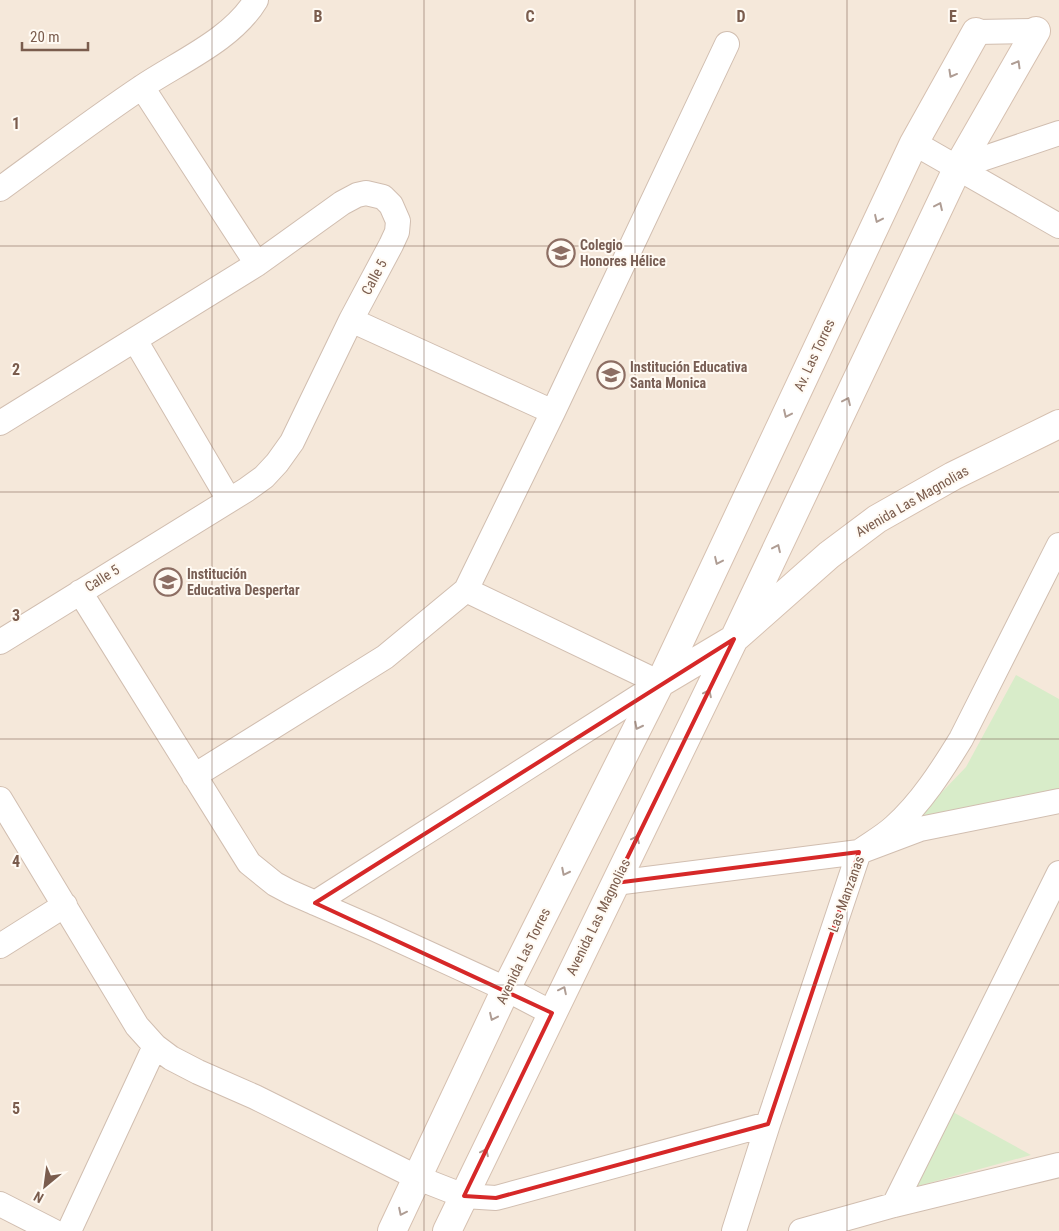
<svg xmlns="http://www.w3.org/2000/svg" width="1059" height="1231" font-family="'Roboto Condensed',sans-serif">
<style>
.residential{fill:#f5e8da}
.green{fill:#d8ecc9}
.lines{fill:none;stroke-linecap:round;stroke-linejoin:round}
.street-casing{stroke:#d1beb0;stroke-width:26}
.secondary-casing{stroke:#d6c0b0;stroke-width:30}
.street{stroke:#fff;stroke-width:24}
.secondary{stroke:#fff;stroke-width:28}
.oneway{stroke:#af9d94}
.marked{fill:none;stroke:#d62828;stroke-width:4;stroke-linejoin:round}
.grid{fill:none;stroke:#7a5c4d;stroke-width:1;stroke-opacity:0.55}
.labels{text-anchor:middle;stroke-width:4;stroke-linejoin:round;paint-order:stroke}
.education-label{font-size:14px;font-weight:bold;fill:#785e54;stroke:#fffaf3;text-anchor:start}
.street-label{font-size:14px;fill:#7a5c4d;stroke:#fffaf3}
.grid-label{font-size:16px;text-anchor:middle;font-weight:bold;fill:#7a5c4d;stroke:#fffaf3;stroke-width:4;stroke-linejoin:round;paint-order:stroke}
</style>
<rect width="100%" height="100%" fill="#fdf6ec"/>
<path class="residential" d="M0,0H1059V1231H0Z"/>
<path class="green" d="M1016,675L1059,699V793L917,818L966,767Z
M951,1111L1031,1155L911,1188Z"/>
<g class="lines">
<g class="street-casing">
<path id="street" d="M976,32L1036,31
M142,87L257,264
M914,143L1059,226
M958,167L1059,133
M0,189C47,155 94,119 142,87C179,62 232,40 256,0
M351,320L553,412
M135,340L229,500
M0,423L257,264L342,203L357,195L366,193L383,197L391,205L398,221L397,232L391,245L351,320L292,442L277,463L264,477L246,490L0,642
M466,590L660,683
M80,592L249,863L275,884L290,892L375,929L506,989L552,1013
M194,776L385,657L466,590L553,412L727,44
M0,799L137,1026L155,1046L171,1058L198,1072L255,1097L418,1178L464,1196L496,1198L768,1124
M615,883L859,852L920,829L1059,801
M315,903L660,683
M0,946L65,905
M0,1204L53,1231
M894,1205L1059,873
M69,1231L155,1046
M734,1231L768,1124L859,852C870,844 883,837 894,827C921,803 942,770 961,739L1059,545
M801,1231L894,1205L1059,1165"/>
</g>
<g class="secondary-casing">
<path id="secondary" d="M660,683L734,639L829,555L877,519L953,476L1059,424
M392,1231L506,989L660,683L914,143L976,32
M447,1231L734,639L958,167L1036,31"/>
</g>
<use href="#street" class="street"/>
<use href="#secondary" class="secondary"/>
</g>
<defs><path id="oneway-chevron" d="M-2-3.5L2.5 0L-2 3.5" fill="none" stroke-width="1.6" stroke-linecap="round" stroke-linejoin="round" transform="scale(1.25)"/></defs>
<g class="oneway">
<use href="#oneway-chevron" transform="translate(1017 64) rotate(-60)"/>
<use href="#oneway-chevron" transform="translate(952 74) rotate(119)"/>
<use href="#oneway-chevron" transform="translate(939 206) rotate(-65)"/>
<use href="#oneway-chevron" transform="translate(878 219) rotate(115)"/>
<use href="#oneway-chevron" transform="translate(847 401) rotate(-65)"/>
<use href="#oneway-chevron" transform="translate(787 414) rotate(115)"/>
<use href="#oneway-chevron" transform="translate(777 548) rotate(-65)"/>
<use href="#oneway-chevron" transform="translate(718 561) rotate(115)"/>
<use href="#oneway-chevron" transform="translate(708 693) rotate(-64)"/>
<use href="#oneway-chevron" transform="translate(638 726) rotate(117)"/>
<use href="#oneway-chevron" transform="translate(636 839) rotate(-64)"/>
<use href="#oneway-chevron" transform="translate(565 872) rotate(117)"/>
<use href="#oneway-chevron" transform="translate(563 990) rotate(-64)"/>
<use href="#oneway-chevron" transform="translate(493 1017) rotate(115)"/>
<use href="#oneway-chevron" transform="translate(485 1152) rotate(-64)"/>
<use href="#oneway-chevron" transform="translate(402 1212) rotate(116)"/>
</g>
<path class="marked" d="M734,639L615,883L859,852L768,1124L496,1198L464,1196L552,1013L315,903Z"/>
<path class="grid" d="M212,0V1231M424,0V1231M635,0V1231M847,0V1231M0,246H1059M0,492H1059M0,739H1059M0,985H1059"/>
<defs>
<g id="school-ring" transform="scale(1.4375)"><circle r="9.5" fill="#fffaf3" stroke="#8d6e63" stroke-width="1.5"/><path d="M0-5L7-2L0 1L-7-2ZM-4 1L0 2.5L4 1V4Q0 6-4 4Z" fill="#8d6e63"/></g>
</defs>
<g fill-rule="evenodd">
<use href="#school-ring" x="561" y="253"/>
<use href="#school-ring" x="611" y="375"/>
<use href="#school-ring" x="168" y="582"/>
</g>
<g class="labels">
<g class="education-label">
<text x="580" y="250">Colegio<tspan x="580" dy="16">Honores Hélice</tspan></text>
<text x="630" y="372">Institución Educativa<tspan x="630" dy="16">Santa Monica</tspan></text>
<text x="187" y="579">Institución<tspan x="187" dy="16">Educativa Despertar</tspan></text>
</g>
<g class="street-label">
<text transform="translate(374 277) rotate(-62)" y="5">Calle 5</text>
<text transform="translate(814 355) rotate(-65)" y="5">Av. Las Torres</text>
<text transform="translate(912 501) rotate(-30)" y="5">Avenida Las Magnolias</text>
<text transform="translate(102 578) rotate(-32)" y="5">Calle 5</text>
<text transform="translate(846 894) rotate(-70)" y="5">Las Manzanas</text>
<text transform="translate(598 917) rotate(-64)" y="5">Avenida Las Magnolias</text>
<text transform="translate(523 956) rotate(-64)" y="5">Avenida Las Torres</text>
</g>
</g>
<g class="grid-label">
<text x="318" y="22">B</text>
<text x="530" y="22">C</text>
<text x="741" y="22">D</text>
<text x="953" y="22">E</text>
<text x="16" y="129">1</text>
<text x="16" y="375">2</text>
<text x="16" y="621">3</text>
<text x="16" y="867">4</text>
<text x="16" y="1114">5</text>
</g>
<g transform="translate(45 1186) rotate(209)" stroke="#fffaf3" stroke-width="4" paint-order="stroke">
<path d="M0-4L9 19L0 12L-9 19Z" fill="#7a5c4d"/>
<text y="-8" font-size="14" font-weight="bold" text-anchor="middle" fill="#7a5c4d">N</text>
</g>
<path d="M22 42v8h66v-8" fill="none" stroke="#7a5c4d" stroke-width="2.5"/>
<text x="30" y="42" font-size="15" fill="#7a5c4d" stroke="#fffaf3" stroke-width="4" paint-order="stroke">20 m</text>
</svg>
